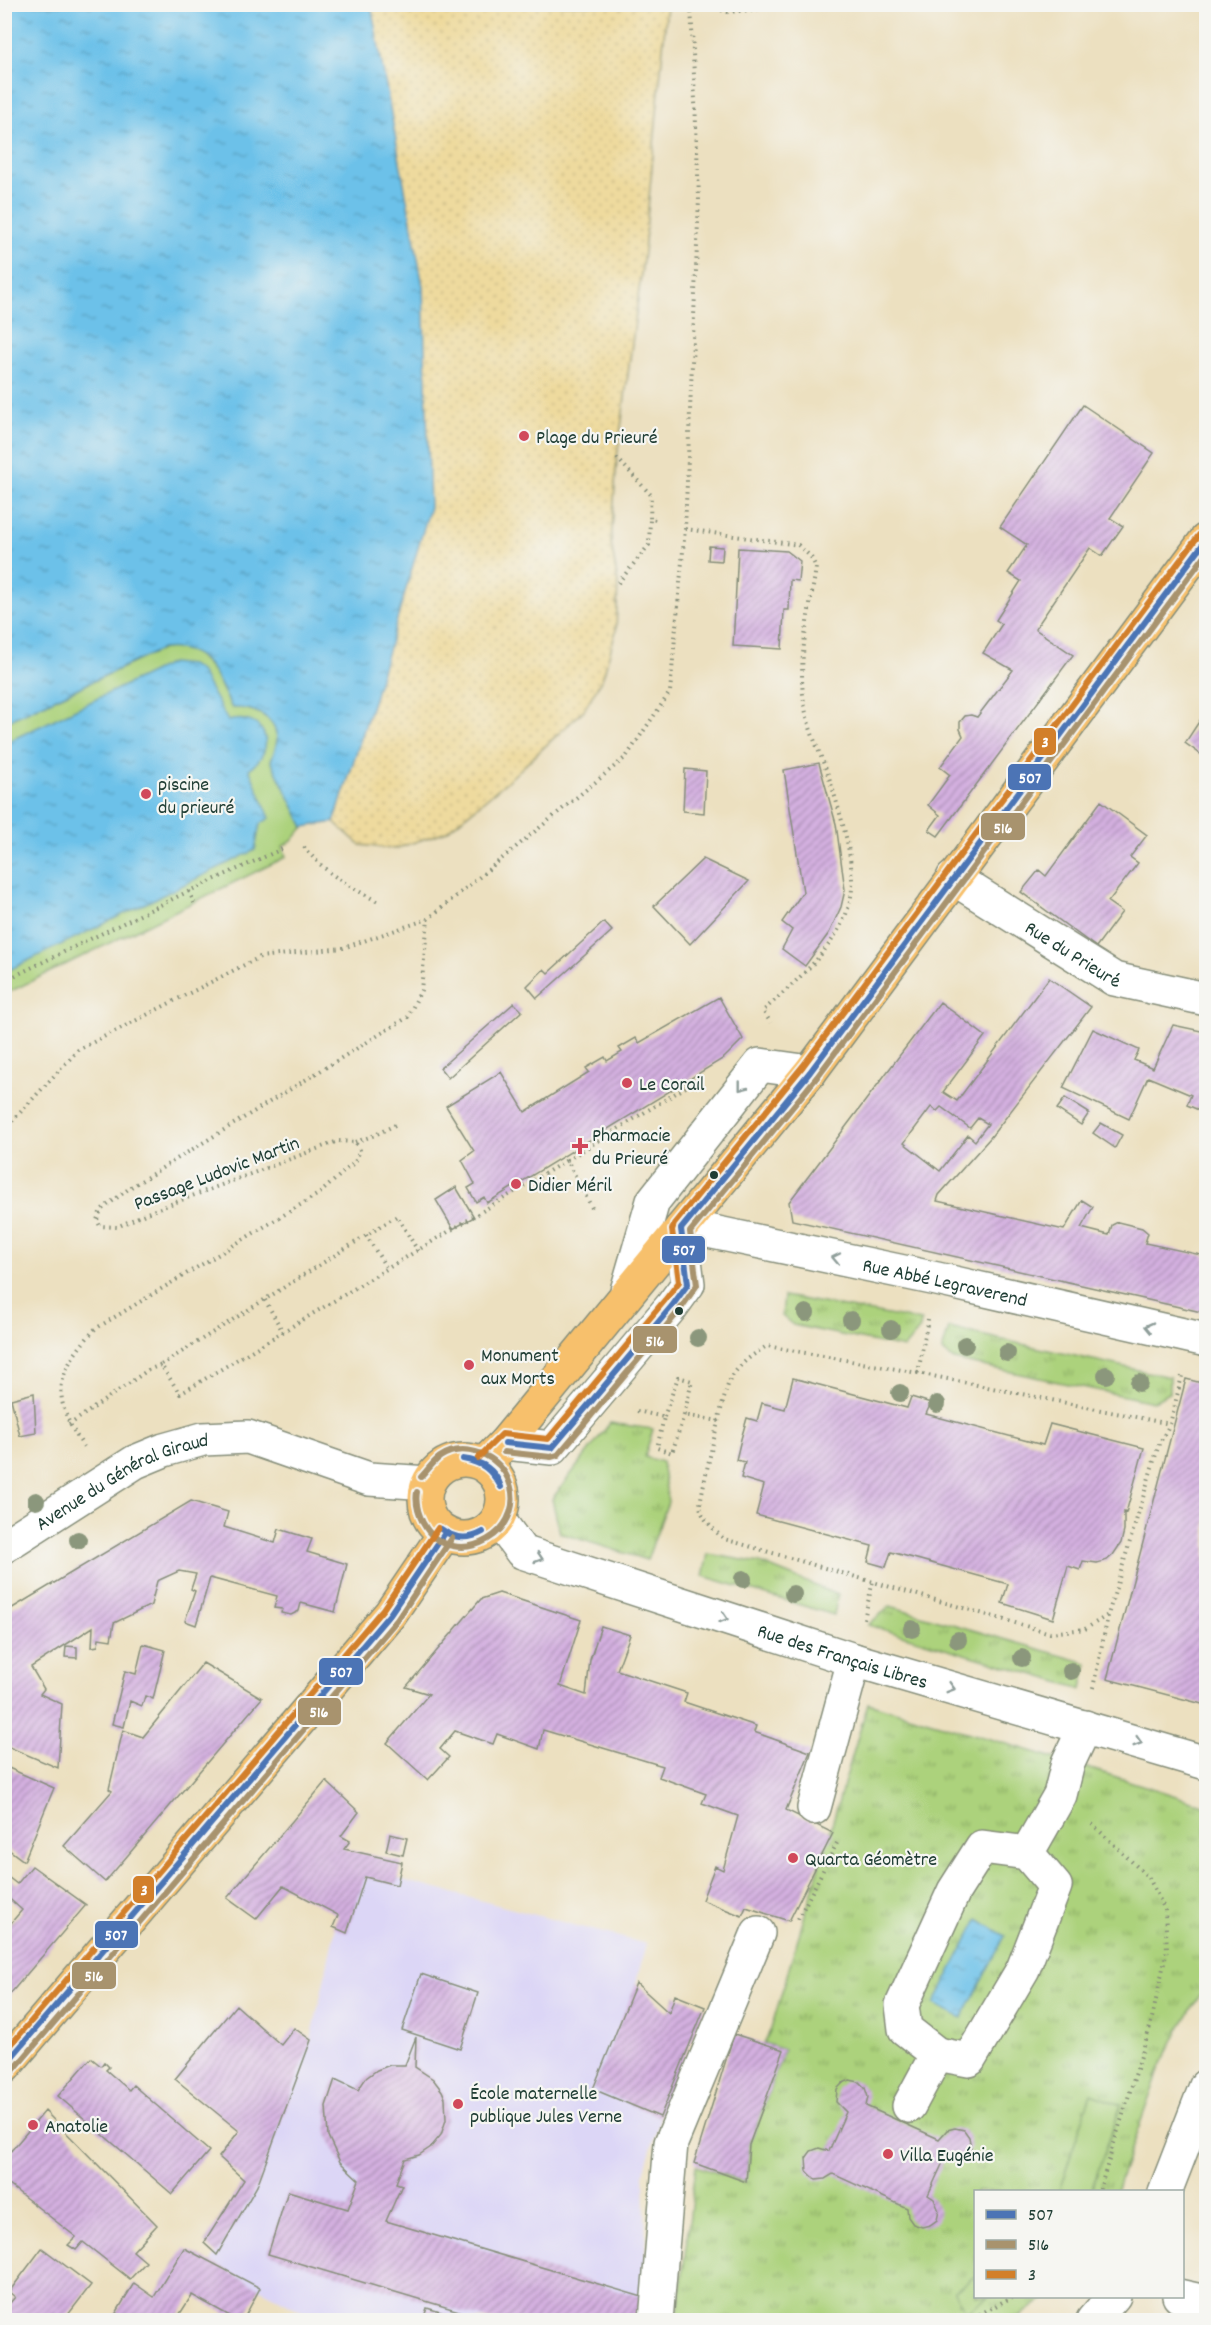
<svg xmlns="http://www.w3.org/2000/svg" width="1211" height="2325" font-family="Dekko,sans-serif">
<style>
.built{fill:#dcd6f6}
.grass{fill:url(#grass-tufts);stroke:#668858;stroke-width:1.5}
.sand{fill:url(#sand-dots);stroke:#868c69;stroke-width:1.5}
.pitch{fill:#acd27b;stroke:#668858;stroke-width:1.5}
.water{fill:url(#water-ripples);stroke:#467f8e;stroke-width:1.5}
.building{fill:url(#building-hatch);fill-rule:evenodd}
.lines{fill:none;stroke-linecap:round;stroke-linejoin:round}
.minor-casing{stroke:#868e7a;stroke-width:36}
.major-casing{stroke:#868e7a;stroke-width:36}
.path{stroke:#868e7a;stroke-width:4;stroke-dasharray:1.5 4.5;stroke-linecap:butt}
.minor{stroke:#fff;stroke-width:33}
.major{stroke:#f7c06c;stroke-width:33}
.bus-1-casing{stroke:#f6f6f2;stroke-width:10}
.bus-2-casing{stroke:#f6f6f2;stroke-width:10}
.bus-3-casing{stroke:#f6f6f2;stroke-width:10}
.bus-1{stroke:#4c74b5;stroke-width:6}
.bus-2{stroke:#a8936e;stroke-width:6}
.bus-3{stroke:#d27f2a;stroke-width:6}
.tree{fill:#8b977b}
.oneway{stroke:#8f9e9a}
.poi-dot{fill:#d1495b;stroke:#f6f6f2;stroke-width:2}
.bus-dot{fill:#1f3d34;stroke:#f6f6f2;stroke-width:2}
.labels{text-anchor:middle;stroke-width:4.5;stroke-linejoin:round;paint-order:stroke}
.poi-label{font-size:20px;fill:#1f3d34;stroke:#f6f6f2;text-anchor:start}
.street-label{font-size:20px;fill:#1f3d34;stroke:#f6f6f2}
.line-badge{stroke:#f6f6f2;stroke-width:2}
.badge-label{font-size:16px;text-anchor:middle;font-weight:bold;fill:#fff}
</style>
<defs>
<pattern id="grass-tufts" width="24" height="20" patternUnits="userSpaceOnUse" patternTransform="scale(1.5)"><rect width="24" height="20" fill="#acd27b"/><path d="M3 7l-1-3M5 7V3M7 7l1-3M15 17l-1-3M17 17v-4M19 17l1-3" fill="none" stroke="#8bac66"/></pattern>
<pattern id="sand-dots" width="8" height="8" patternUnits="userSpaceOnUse" patternTransform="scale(1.5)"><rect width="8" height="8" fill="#eeda9e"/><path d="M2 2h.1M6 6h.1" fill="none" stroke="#ccbc89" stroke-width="1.8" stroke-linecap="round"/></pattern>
<pattern id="water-ripples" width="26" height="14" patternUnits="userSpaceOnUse" patternTransform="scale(1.5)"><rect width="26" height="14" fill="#6cc1e9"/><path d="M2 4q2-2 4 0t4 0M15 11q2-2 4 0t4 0" fill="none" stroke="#589ebe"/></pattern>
<pattern id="building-hatch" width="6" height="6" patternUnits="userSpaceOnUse" patternTransform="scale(1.5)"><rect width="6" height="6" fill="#d4b0e0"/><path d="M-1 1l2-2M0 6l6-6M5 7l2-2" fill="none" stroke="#ab90b6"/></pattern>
</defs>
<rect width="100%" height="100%" fill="#f6f6f2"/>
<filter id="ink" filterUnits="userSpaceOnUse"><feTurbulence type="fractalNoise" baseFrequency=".0167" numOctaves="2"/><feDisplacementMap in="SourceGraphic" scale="12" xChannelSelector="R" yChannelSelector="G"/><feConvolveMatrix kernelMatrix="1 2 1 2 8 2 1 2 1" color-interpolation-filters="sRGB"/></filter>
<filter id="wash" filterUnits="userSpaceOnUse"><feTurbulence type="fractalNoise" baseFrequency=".008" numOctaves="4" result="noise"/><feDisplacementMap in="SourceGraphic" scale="24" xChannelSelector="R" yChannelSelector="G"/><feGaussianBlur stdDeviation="1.35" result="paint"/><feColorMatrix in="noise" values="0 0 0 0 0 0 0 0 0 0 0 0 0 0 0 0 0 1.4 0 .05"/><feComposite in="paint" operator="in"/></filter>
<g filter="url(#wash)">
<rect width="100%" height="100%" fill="#ece0c0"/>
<path class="built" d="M349,1866L646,1944L636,1983L600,2091L660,2117L644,2173L646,2260L643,2320H317L212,2262L257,2186L311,2040Z"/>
<path class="grass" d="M784,1296L921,1321L920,1329L904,1348L793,1325L782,1316Z
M949,1328L1170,1377V1392L1153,1402L954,1360L942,1351Z
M610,1423L653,1429L645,1457L662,1462L668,1502L647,1560L560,1533L552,1499Z
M708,1554L760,1563L838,1595L834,1615L703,1576Z
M890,1606L1087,1663L1082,1689L868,1625Z
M868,1703C981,1737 1095,1768 1206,1806V1985L1178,2031L1160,2068L1116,2191L976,2192V2296L1048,2297L1014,2320H677L696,2166L746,2182L749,2145L784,2050L764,2043L771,2029Z"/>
<path class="sand" d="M5,5H667L644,252L617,458L611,543L618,583L616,631L603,677L584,710L510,779L447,831L395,849L360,845L334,822L375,695Z"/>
<path class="pitch" d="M180,647C212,658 217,680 232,708C251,707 274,715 277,737C278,744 273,754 271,761L304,827L292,841L283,846L286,857L5,994V722L163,649Z
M1091,2094L1121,2105L1091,2191H1059Z
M975,2276L976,2296L988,2297L966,2312L954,2292Z"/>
<path class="water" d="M4,5H371L423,286L430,507L375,695L334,822L304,827L271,761C273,754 278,744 277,737C274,715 252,707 232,708C214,674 208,644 162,649L5,722Z
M171,663L191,665L200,671L228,721C266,712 279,749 249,769L270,818L260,824L255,850L5,972V743Z
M978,1919L1005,1936L962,2018L934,2004Z"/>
<g id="blocks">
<path class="building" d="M1083,405L1154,453L1110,518L1123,526L1102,556L1090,548L1035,629L1073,655L938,836L929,830L940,815L928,805L950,775L940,767L963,736L960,729V722L965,716L971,715L977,717L1013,670L983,653L1002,624L996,620L1021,581L1008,573L1027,545L1000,527Z
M709,546L723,547L722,561L708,560Z
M738,548L787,551L800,561L798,581L790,580L789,610H784L782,649L733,646Z
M1206,711V758L1185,743Z
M819,763L836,824L845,890L841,907L829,933L805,966L782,949L792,930L782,922L803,892L784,770Z
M685,769L706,771L704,813L683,811Z
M1101,801L1147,835L1130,857L1138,863L1108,902L1122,912L1096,947L1021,892L1039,870L1046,876Z
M703,859L749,881L690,944L654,906Z
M604,922L612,931L537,998L527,986L544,969L548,973Z
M1049,978L1091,1007L990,1138L939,1195L937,1201L1064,1230L1082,1200L1093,1207L1081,1228L1109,1235L1112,1225L1118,1222L1142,1228L1148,1233L1145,1243L1206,1256V1313L792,1220L789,1202L940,1002L985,1036L943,1092L957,1101ZM931,1107L937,1111L941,1107L970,1128L978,1118L988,1124L975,1141L968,1135L940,1171L904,1143Z
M719,997L743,1039L724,1058L487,1203L484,1197L476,1202L468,1188L475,1184L462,1160L474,1151L446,1106L501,1072L525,1112L589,1072L586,1068L605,1057L607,1061L622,1052L619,1048L636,1038L639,1043Z
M514,1003L522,1011L448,1078L440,1068Z
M1173,1025L1206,1032V1113L1187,1105L1191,1095L1148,1077L1129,1119L1063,1088L1093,1029L1139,1050L1134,1060L1153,1068Z
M1065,1098L1089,1113L1081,1125L1057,1109Z
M1101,1123L1122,1135L1115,1148L1093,1133Z
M456,1187L474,1217L453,1229L436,1200Z
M793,1378L907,1408L911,1397L931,1403L926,1414L1043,1445L1050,1424L1144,1448L1126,1513L1124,1512V1531L1121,1543L1113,1555L1107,1560L1097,1563L1083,1561L1080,1570L1068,1566L1053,1619L1002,1603L1008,1584L891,1552L886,1567L868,1562L872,1546L756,1515L764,1485L741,1478L745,1462L736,1460L741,1439L747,1418L757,1421L762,1403L785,1409Z
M1186,1379L1206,1384V1705L1107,1679Z
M34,1393L36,1433L20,1436L11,1399Z
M191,1501L228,1512L224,1527L275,1543L279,1529L312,1539L307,1552L347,1564L335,1612L301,1603L299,1611L291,1615L281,1613L282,1609L274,1608L277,1596L210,1578L196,1625L185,1621L195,1591L191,1589L196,1574L179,1571L157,1581L151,1605L114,1623L111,1640L99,1638L98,1646L92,1647L93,1627L31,1667L44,1689L40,1694L62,1704L58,1768L4,1745V1613Z
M499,1593L581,1620L560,1686L586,1695L590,1660L601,1626L630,1635L617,1670L687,1693L684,1702L756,1726L754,1732L810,1752L786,1810L833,1833L789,1921L746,1907L742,1916L702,1900L715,1866L723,1870L738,1816L702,1803L706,1794L659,1777L663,1766L543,1730L539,1749L497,1734L493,1744L455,1731L440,1749L449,1757L428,1780L387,1743L429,1694L406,1687L481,1599Z
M143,1644L165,1650L153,1699L145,1696L142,1706L130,1701L124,1727L112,1724L125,1671L136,1674Z
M66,1646L77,1647V1658L65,1657Z
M203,1663L262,1698L105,1882L64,1846L112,1791L109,1789L123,1730L143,1737Z
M4,1766L54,1788L24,1861L4,1846Z
M326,1781L359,1812L341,1836L350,1841L344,1849L402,1862L397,1885L365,1877L347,1933L333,1927L338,1915L283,1886L256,1919L227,1898Z
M390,1834L407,1838L403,1855L386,1851Z
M32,1866L86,1905L4,2001V1931L22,1910L4,1894V1874L17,1884Z
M421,1974L478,1993L460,2049L402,2030Z
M636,1983L669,2013L675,1995L705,2007L660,2117L593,2089Z
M236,2005L281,2045L294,2028L311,2040L257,2186L217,2255L204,2243L244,2180L219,2157L239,2131L175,2079Z
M734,2034L784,2050L749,2145L746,2182L694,2163Z
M416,2037L415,2067L433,2079L442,2091L445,2098L446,2120L441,2135L431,2147L419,2155L405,2159L396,2183L402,2185L386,2221L649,2299L643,2320H489L268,2254L288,2191L348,2209L359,2180L340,2162L328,2136L326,2106L335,2079L358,2090L366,2078L377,2070L390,2065H405Z
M91,2058L101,2066L104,2062L109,2067L106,2070L129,2090L133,2085L209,2151L172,2194L58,2096Z
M850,2080L859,2082L865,2088L868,2097L866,2106L939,2139L947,2130L955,2128L964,2130L969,2137L971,2148L966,2157L958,2161L945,2158L928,2195L934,2199L939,2211L937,2220L930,2225L922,2227L913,2224L908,2217L907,2208L833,2174L825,2179L816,2180L807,2171L806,2158L811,2151L819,2148L829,2151L846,2112L836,2102L837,2089L843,2083Z
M45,2111L157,2225L133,2251L146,2262L130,2279L83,2242L76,2250L68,2245L76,2237L4,2181V2159Z
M42,2248L91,2285L64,2320H4V2310L15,2297L9,2292Z
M184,2248L260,2288L243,2320H237L192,2295L176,2320H112L134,2283L154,2297Z
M427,2308L467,2320H423Z"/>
</g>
</g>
<g filter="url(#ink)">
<use href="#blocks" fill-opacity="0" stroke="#868e7a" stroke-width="1.5"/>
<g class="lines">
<g class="minor-casing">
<g id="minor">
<path id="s1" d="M953,878L1114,979L1206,999"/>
<path id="s2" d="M684,1226L937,1279L1206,1340"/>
<path d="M627,1291L653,1201L760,1065L810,1072"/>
<path d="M505,1443L552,1448L672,1306L688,1284L681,1229"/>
<path id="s3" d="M498,1519L522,1552L854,1660L1206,1763"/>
<path id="s4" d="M4,1546L135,1462L164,1450L203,1439L248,1437L369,1479L428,1483"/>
<path d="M814,1808L854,1660"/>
<path d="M982,1847L1027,1853L1055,1886L1023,1969L969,2060L937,2054L905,2029L902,2005L954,1891Z"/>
<path d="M1027,1853L1060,1795L1068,1763L1085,1727"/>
<path d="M909,2106L937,2054"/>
<path d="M1165,2192L1206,2086"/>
<path d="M1179,2296L1206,2302"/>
<path d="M656,2320L671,2143L758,1933"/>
<path d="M1093,2320L1114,2296"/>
</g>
</g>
<g class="major-casing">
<path id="major" d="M425 1499a39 39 0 1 1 78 0a39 39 0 1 1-78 0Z
M484,1464L505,1443L810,1072L1206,540
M4,2067L390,1614L445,1533"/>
</g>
<path class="path" d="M698,4L728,12L815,4
M617,458L651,495L650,519L656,520
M685,529L798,545L811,557L816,567C810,612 796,662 805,708C810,736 825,762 833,790C842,820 853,856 852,888C849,938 797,980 763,1011L771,1023
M618,583L649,545L650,519
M304,847C328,876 348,885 380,903
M189,891L194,903
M4,981L189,891L284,848
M4,1130L78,1050L260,957L343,948L428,919L626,757L670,692L685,529L699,198L691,4
M355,1142L375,1135L399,1123
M592,1208L567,1160L689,1085
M366,1235L387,1269
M418,1251L397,1216L161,1365L180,1394C309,1316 438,1238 567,1160
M265,1300L283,1332
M928,1319L918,1373L1170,1424
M918,1373L767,1346C752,1355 739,1364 730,1380C725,1387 700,1497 700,1506C702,1519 714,1530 724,1539L1050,1633L1085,1629L1108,1615L1159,1444L1170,1424L1182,1376
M637,1411L664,1417L657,1448L672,1453L684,1415
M664,1417L678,1377L692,1381L684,1415L719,1421
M69,1425L148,1370L161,1365
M84,1447C49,1396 56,1373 95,1329L320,1193L355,1162L360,1150L355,1142L338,1141L147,1213L117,1227L100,1226L97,1220L101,1210L131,1187L408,1017L421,990L428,919
M864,1619L873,1581
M1093,1688L1108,1616
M1092,1824L1149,1878L1165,1910L1167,1950L1150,2027L1099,2192
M798,1919L837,1843
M969,2320L1014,2296"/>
<use href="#minor" class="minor"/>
<use href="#major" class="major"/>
<g class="bus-1-casing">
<path id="bus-1" d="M505,1443L552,1448L672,1306L688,1284L681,1229L810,1072L1206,540
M463,1459C483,1463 491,1469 501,1487
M463,1459C482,1461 495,1469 501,1487
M441,1529C454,1539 469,1540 483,1532
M4,2066L390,1614L445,1533"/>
</g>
<g class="bus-2-casing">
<path id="bus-2" d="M504,1452L551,1457L558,1455L679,1311L697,1285L690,1232L817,1077L1206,554
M417,1492C415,1503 418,1513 423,1523C452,1577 538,1530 505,1473C492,1452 461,1443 440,1457C432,1463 428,1470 421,1477
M11,2073L397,1620L452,1538"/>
</g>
<g class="bus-3-casing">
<path id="bus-3" d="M478,1458L502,1434L548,1439L665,1300L679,1282L672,1230L674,1224L803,1066L1199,535
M4,2053L383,1609L438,1528"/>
</g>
<use href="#bus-1" class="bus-1"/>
<use href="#bus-2" class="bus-2"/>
<use href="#bus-3" class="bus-3"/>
</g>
<g class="tree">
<circle cx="806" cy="1313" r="9"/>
<circle cx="851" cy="1320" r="9"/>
<circle cx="891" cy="1329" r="9"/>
<circle cx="698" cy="1338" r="9"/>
<circle cx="965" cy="1345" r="9"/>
<circle cx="1007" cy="1353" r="9"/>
<circle cx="1106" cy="1375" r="9"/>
<circle cx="1139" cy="1383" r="9"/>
<circle cx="900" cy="1393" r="9"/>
<circle cx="937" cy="1404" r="9"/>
<circle cx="36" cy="1501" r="9"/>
<circle cx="78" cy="1540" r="9"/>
<circle cx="743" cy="1579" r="9"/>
<circle cx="793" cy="1594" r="9"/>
<circle cx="912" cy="1629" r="9"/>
<circle cx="958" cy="1640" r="9"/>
<circle cx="1022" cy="1658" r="9"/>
<circle cx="1071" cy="1671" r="9"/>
</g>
<defs><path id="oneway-chevron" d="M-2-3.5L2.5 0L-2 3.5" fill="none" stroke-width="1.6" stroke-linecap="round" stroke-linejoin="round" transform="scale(1.5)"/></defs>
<g class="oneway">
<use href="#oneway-chevron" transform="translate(742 1087) rotate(128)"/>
<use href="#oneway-chevron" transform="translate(836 1258) rotate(-168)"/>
<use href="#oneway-chevron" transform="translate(1149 1327) rotate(-167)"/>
<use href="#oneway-chevron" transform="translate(539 1558) rotate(18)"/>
<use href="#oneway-chevron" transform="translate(724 1618) rotate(18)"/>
<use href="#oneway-chevron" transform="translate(951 1688) rotate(16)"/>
<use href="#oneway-chevron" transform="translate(1138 1742) rotate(17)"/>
</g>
</g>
<g class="poi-dot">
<circle cx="524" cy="436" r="6"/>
<circle cx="146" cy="794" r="6"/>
<circle cx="627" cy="1083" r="6"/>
<path d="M577 1137h6v6h6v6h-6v6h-6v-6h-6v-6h6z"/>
<circle cx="516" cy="1184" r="6"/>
<circle cx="469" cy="1365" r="6"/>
<circle cx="793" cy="1858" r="6"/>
<circle cx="458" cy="2104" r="6"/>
<circle cx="33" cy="2125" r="6"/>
<circle cx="888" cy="2154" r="6"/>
</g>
<g class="bus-dot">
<circle cx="714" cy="1175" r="5"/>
<circle cx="679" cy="1311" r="5"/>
</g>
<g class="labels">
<g class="poi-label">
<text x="536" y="443">Plage du Prieuré</text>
<text x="158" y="790">piscine<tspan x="158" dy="23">du prieuré</tspan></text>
<text x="639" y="1090">Le Corail</text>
<text x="592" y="1141">Pharmacie<tspan x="592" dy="23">du Prieuré</tspan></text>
<text x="528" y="1191">Didier Méril</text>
<text x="481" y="1361">Monument<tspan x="481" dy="23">aux Morts</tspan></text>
<text x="805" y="1865">Quarta Géomètre</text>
<text x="470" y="2099">École maternelle<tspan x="470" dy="23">publique Jules Verne</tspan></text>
<text x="45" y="2132">Anatolie</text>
<text x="900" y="2161">Villa Eugénie</text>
</g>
<g class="street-label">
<text dy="7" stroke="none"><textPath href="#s1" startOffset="142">Rue du Prieuré</textPath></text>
<text transform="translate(216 1172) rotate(-21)" y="7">Passage Ludovic Martin</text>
<text dy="7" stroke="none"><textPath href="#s2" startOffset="267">Rue Abbé Legraverend</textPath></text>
<text dy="7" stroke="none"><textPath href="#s4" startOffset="136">Avenue du Général Giraud</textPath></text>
<text dy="7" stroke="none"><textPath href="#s3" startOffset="378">Rue des Français Libres</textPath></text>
</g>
</g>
<g class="line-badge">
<rect x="1033" y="727" width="24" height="29" rx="6" fill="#d27f2a"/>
<rect x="1007" y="763" width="45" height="28" rx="6" fill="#4c74b5"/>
<rect x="980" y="812" width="46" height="29" rx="6" fill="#a8936e"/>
<rect x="661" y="1235" width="45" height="29" rx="6" fill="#4c74b5"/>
<rect x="632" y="1325" width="46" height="29" rx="6" fill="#a8936e"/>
<rect x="318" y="1657" width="46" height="29" rx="6" fill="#4c74b5"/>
<rect x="297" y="1697" width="45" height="29" rx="6" fill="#a8936e"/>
<rect x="132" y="1875" width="23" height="29" rx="6" fill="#d27f2a"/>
<rect x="94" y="1920" width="45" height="29" rx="6" fill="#4c74b5"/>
<rect x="71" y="1961" width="46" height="29" rx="6" fill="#a8936e"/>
</g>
<g class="badge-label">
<text x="1045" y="747">3</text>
<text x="1030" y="783">507</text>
<text x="1003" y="833">516</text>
<text x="684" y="1255">507</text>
<text x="655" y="1346">516</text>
<text x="341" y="1677">507</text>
<text x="319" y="1717">516</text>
<text x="144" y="1895">3</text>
<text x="116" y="1940">507</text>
<text x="94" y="1981">516</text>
</g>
<rect width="1211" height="2325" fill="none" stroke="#f6f6f2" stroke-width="24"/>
<rect x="974" y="2190" width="210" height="108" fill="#f6f6f2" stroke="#a0aca6" stroke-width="1.5"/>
<rect x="986" y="2210" width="30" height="9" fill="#4c74b5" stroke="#a0aca6" stroke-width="1.5"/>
<text x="1028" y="2220" font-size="18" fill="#1f3d34">507</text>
<rect x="986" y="2240" width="30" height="9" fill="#a8936e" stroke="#a0aca6" stroke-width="1.5"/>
<text x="1028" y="2250" font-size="18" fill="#1f3d34">516</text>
<rect x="986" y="2270" width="30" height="9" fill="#d27f2a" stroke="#a0aca6" stroke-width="1.5"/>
<text x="1028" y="2280" font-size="18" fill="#1f3d34">3</text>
</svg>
